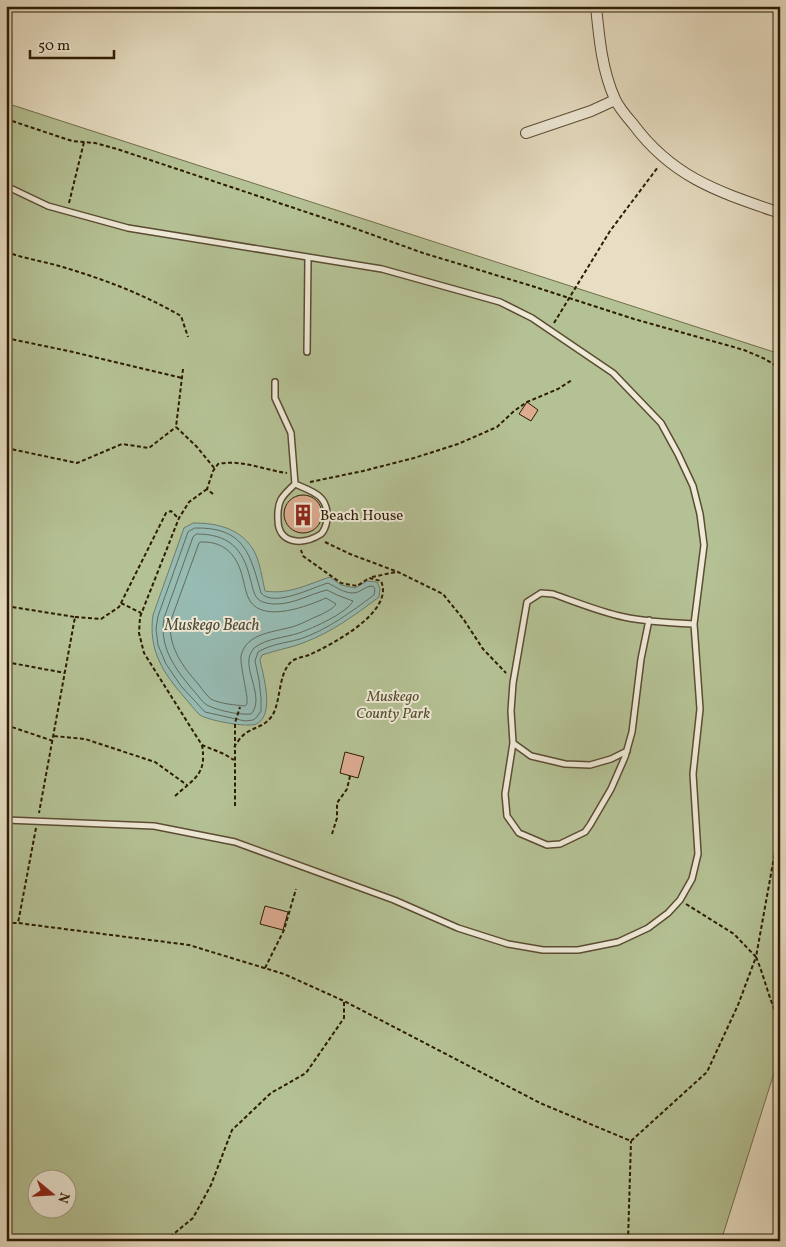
<svg xmlns="http://www.w3.org/2000/svg" width="786" height="1247" font-family="Vollkorn,serif">
<style>
.green{fill:#b4c194;stroke:#706e4c;fill-rule:evenodd}
.water{fill:#97bcb4;stroke:#6c7c6d}
.lines{fill:none;stroke-linecap:round;stroke-linejoin:round}
.shore{stroke:#626c5c;stroke-width:1}
.building{fill:#dcab90;stroke:#2c1c03}
.lane-casing{stroke:#5b4c33;stroke-width:8}
.street-casing{stroke:#5b4c33;stroke-width:12}
.path{stroke:#2c1c03;stroke-width:2;stroke-dasharray:4 2.5;stroke-linecap:butt}
.lane{stroke:#efead8;stroke-width:5}
.street{stroke:#efead8;stroke-width:10}
.labels{text-anchor:middle;stroke-width:4;stroke-linejoin:round;paint-order:stroke}
.poi-label{font-size:15px;fill:#2c1c03;stroke:#efead8;text-anchor:start}
.park-label{font-size:15px;font-style:italic;fill:#554e2e;stroke:#efead8}
.water-label{font-size:16px;font-style:italic;fill:#4c4c38;stroke:#efead8}
</style>
<rect width="100%" height="100%" fill="#e7dec3"/>
<filter id="stains"><feTurbulence type="fractalNoise" baseFrequency=".004" numOctaves="4"/><feColorMatrix values="0 0 0 0 .2 0 0 0 0 .09 0 0 0 0 .02 0 0 0 .5 -.17"/></filter>
<radialGradient id="worn" r=".72"><stop offset=".6" stop-color="#630" stop-opacity="0"/><stop offset="1" stop-color="#630" stop-opacity=".3"/></radialGradient>
<path class="green" d="M6,103L780,354V1054L721,1241H6ZM38,1180H68V1210H38Z"/>
<path class="water" d="M193,523C217,523 239,528 253,549C260,561 262,578 265,591C289,595 308,584 330,577L341,585L355,588L367,581L377,582L380,589L379,597C355,615 332,632 303,643C290,648 276,650 262,655L260,660C263,674 270,699 265,713C264,717 260,723 256,724C247,728 207,720 200,715C194,710 190,703 185,698C163,673 148,650 153,615L184,528Z"/>
<g class="lines">
<path class="shore" d="M195,528C244,527 250,553 261,593C274,608 313,587 328,583C336,587 348,596 358,592C364,589 367,586 373,586L375,589L374,595C351,612 327,630 300,639C286,643 271,644 258,652L255,661L259,680L261,698V711L256,718L253,720L245,721L205,712L181,686L166,664L158,645L156,629L158,616L188,532Z
M197,534C228,534 243,548 250,578C252,584 253,594 258,599C262,603 270,604 276,604C294,604 310,594 327,590L337,595L353,601C347,613 313,628 299,633C284,638 267,638 254,648C252,651 249,655 249,659C247,675 264,700 251,714C239,715 220,711 209,706C203,704 198,695 193,690C175,669 159,647 164,618L193,537Z
M201,542C226,541 238,557 243,579C245,586 246,595 250,601C264,623 308,606 326,598L336,604C333,609 326,612 320,615C312,618 304,623 295,626C277,632 246,632 241,656C240,664 246,688 247,698V704L245,706C236,705 220,704 211,699C207,696 202,689 199,685C182,666 167,645 171,620L199,543Z"/>
</g>
<path class="building" d="M527,402L538,410L531,421L519,414Z
M284 514a19 19 0 1 1 38 0a19 19 0 1 1-38 0Z
M345,752L364,757L358,778L340,773Z
M265,906L288,912L283,930L260,924Z"/>
<g class="lines">
<g class="lane-casing">
<path id="lane" d="M6,186L48,206L128,228L382,269L500,302L532,318L613,373L661,423L678,454L693,486L700,514L704,545L694,624L700,709L693,774L698,854L692,879L680,900L668,913L648,928L618,942L578,950H543L508,944L458,928L394,900L235,842L154,826L6,820
M307,352L308,258
M275,382V398L291,433L295,484C281,497 277,501 278,520C278,545 304,545 321,534C325,530 326,526 327,520C329,496 314,492 295,484
M649,620L641,659L632,732L625,757L611,789L590,825L585,832L560,844L547,845L519,833L507,816L505,794L513,743L511,711L513,683L527,602L541,593L553,594C576,602 600,612 624,617C647,622 671,623 694,624
M513,743L531,756L565,764L590,765L611,759L627,751"/>
</g>
<g class="street-casing">
<path id="street" d="M596,6C599,37 602,71 615,99C619,108 627,117 633,124C673,178 719,192 780,213
M526,133L591,111L615,100"/>
</g>
<path class="path" d="M6,119L72,141L95,143L117,149L348,226L423,253L532,286L634,319L744,350L763,358L780,368
M69,203L84,142
M6,252C26,259 47,262 66,268C106,280 145,295 181,316L188,337
M554,323L610,231L658,167
M6,338L73,352L182,378
M183,369L176,427L197,447L215,469
M6,448L77,463L122,444L149,448L176,427
M310,482L363,471L414,458L458,444L497,427L514,411L527,402L558,389L572,380
M207,489L189,502L179,518L140,617L139,633L144,653L193,731L202,745L224,754L234,760
M213,494L207,489L213,471L218,464C241,459 264,470 287,473
M325,542L350,554L398,572L443,594L464,620L483,649L506,673
M372,577L396,572
M121,603L141,613
M6,606L75,617L39,813
M75,617L101,619L119,607L166,513L171,511L178,518
M6,662L65,673
M6,725L53,741
M54,736L85,739L155,762L187,785
M234,747C237,743 241,736 246,733C255,727 265,726 272,716C281,702 278,674 291,662C295,658 304,657 309,655C331,645 395,612 381,581L369,578L357,586L341,583L303,556L301,550
M175,796C195,778 207,774 202,745
M235,806V723L240,707
M36,828L18,923L189,945L284,974L344,1001L540,1103L631,1141L707,1072L738,1005L756,957
M332,834L337,818V803L347,789L350,776
M686,904L734,934L756,957L780,824
M6,923H18
M756,957C765,978 769,1001 780,1021
M265,968L284,930L296,889
M165,1241L193,1218L211,1185L232,1130L271,1093L306,1073L344,1018V1002
M628,1241L631,1141"/>
<use href="#lane" class="lane"/>
<use href="#street" class="street"/>
</g>
<defs>
<g id="building-bare" transform="scale(1.725)"><path d="M-4-6H4V6H1V3H-1V6H-4ZM-2.5-4.3h1.7v1.8h-1.7ZM.8-4.3h1.7v1.8H.8ZM-2.5-1h1.7V.8h-1.7ZM.8-1h1.7V.8H.8Z" fill="#8f2418" stroke="#efead8" stroke-width="2.5" paint-order="stroke"/></g>
</defs>
<g fill-rule="evenodd">
<use href="#building-bare" x="303" y="515"/>
</g>
<g class="labels">
<g class="poi-label">
<text x="320" y="520">Beach House</text>
</g>
<g class="park-label">
<text x="393" y="701">Muskego<tspan x="393" dy="17">County Park</tspan></text>
</g>
<g class="water-label">
<text x="212" y="630">Muskego Beach</text>
</g>
</g>
<rect width="786" height="1247" fill="none" stroke="#e7dec3" stroke-width="25"/>
<rect x="8" y="8" width="771" height="1232" fill="none" stroke="#2c1c03" stroke-width="2.5"/>
<rect x="12" y="12" width="761" height="1222" fill="none" stroke="#2c1c03"/>
<g transform="translate(52 1194) rotate(108)"><circle r="24" fill="#efead8" stroke="#a19883"/>
<path d="M0-4L9 19L0 12L-9 19Z" fill="#8f2418"/>
<text y="-8" font-size="14" font-weight="bold" text-anchor="middle" fill="#2c1c03">N</text>
</g>
<path d="M30 50v8h84v-8" fill="none" stroke="#2c1c03" stroke-width="2.5"/>
<text x="38" y="50" font-size="15" fill="#2c1c03" stroke="#efead8" stroke-width="4" paint-order="stroke">50 m</text>
<rect width="100%" height="100%" filter="url(#stains)"/>
<rect width="100%" height="100%" fill="url(#worn)"/>
</svg>
